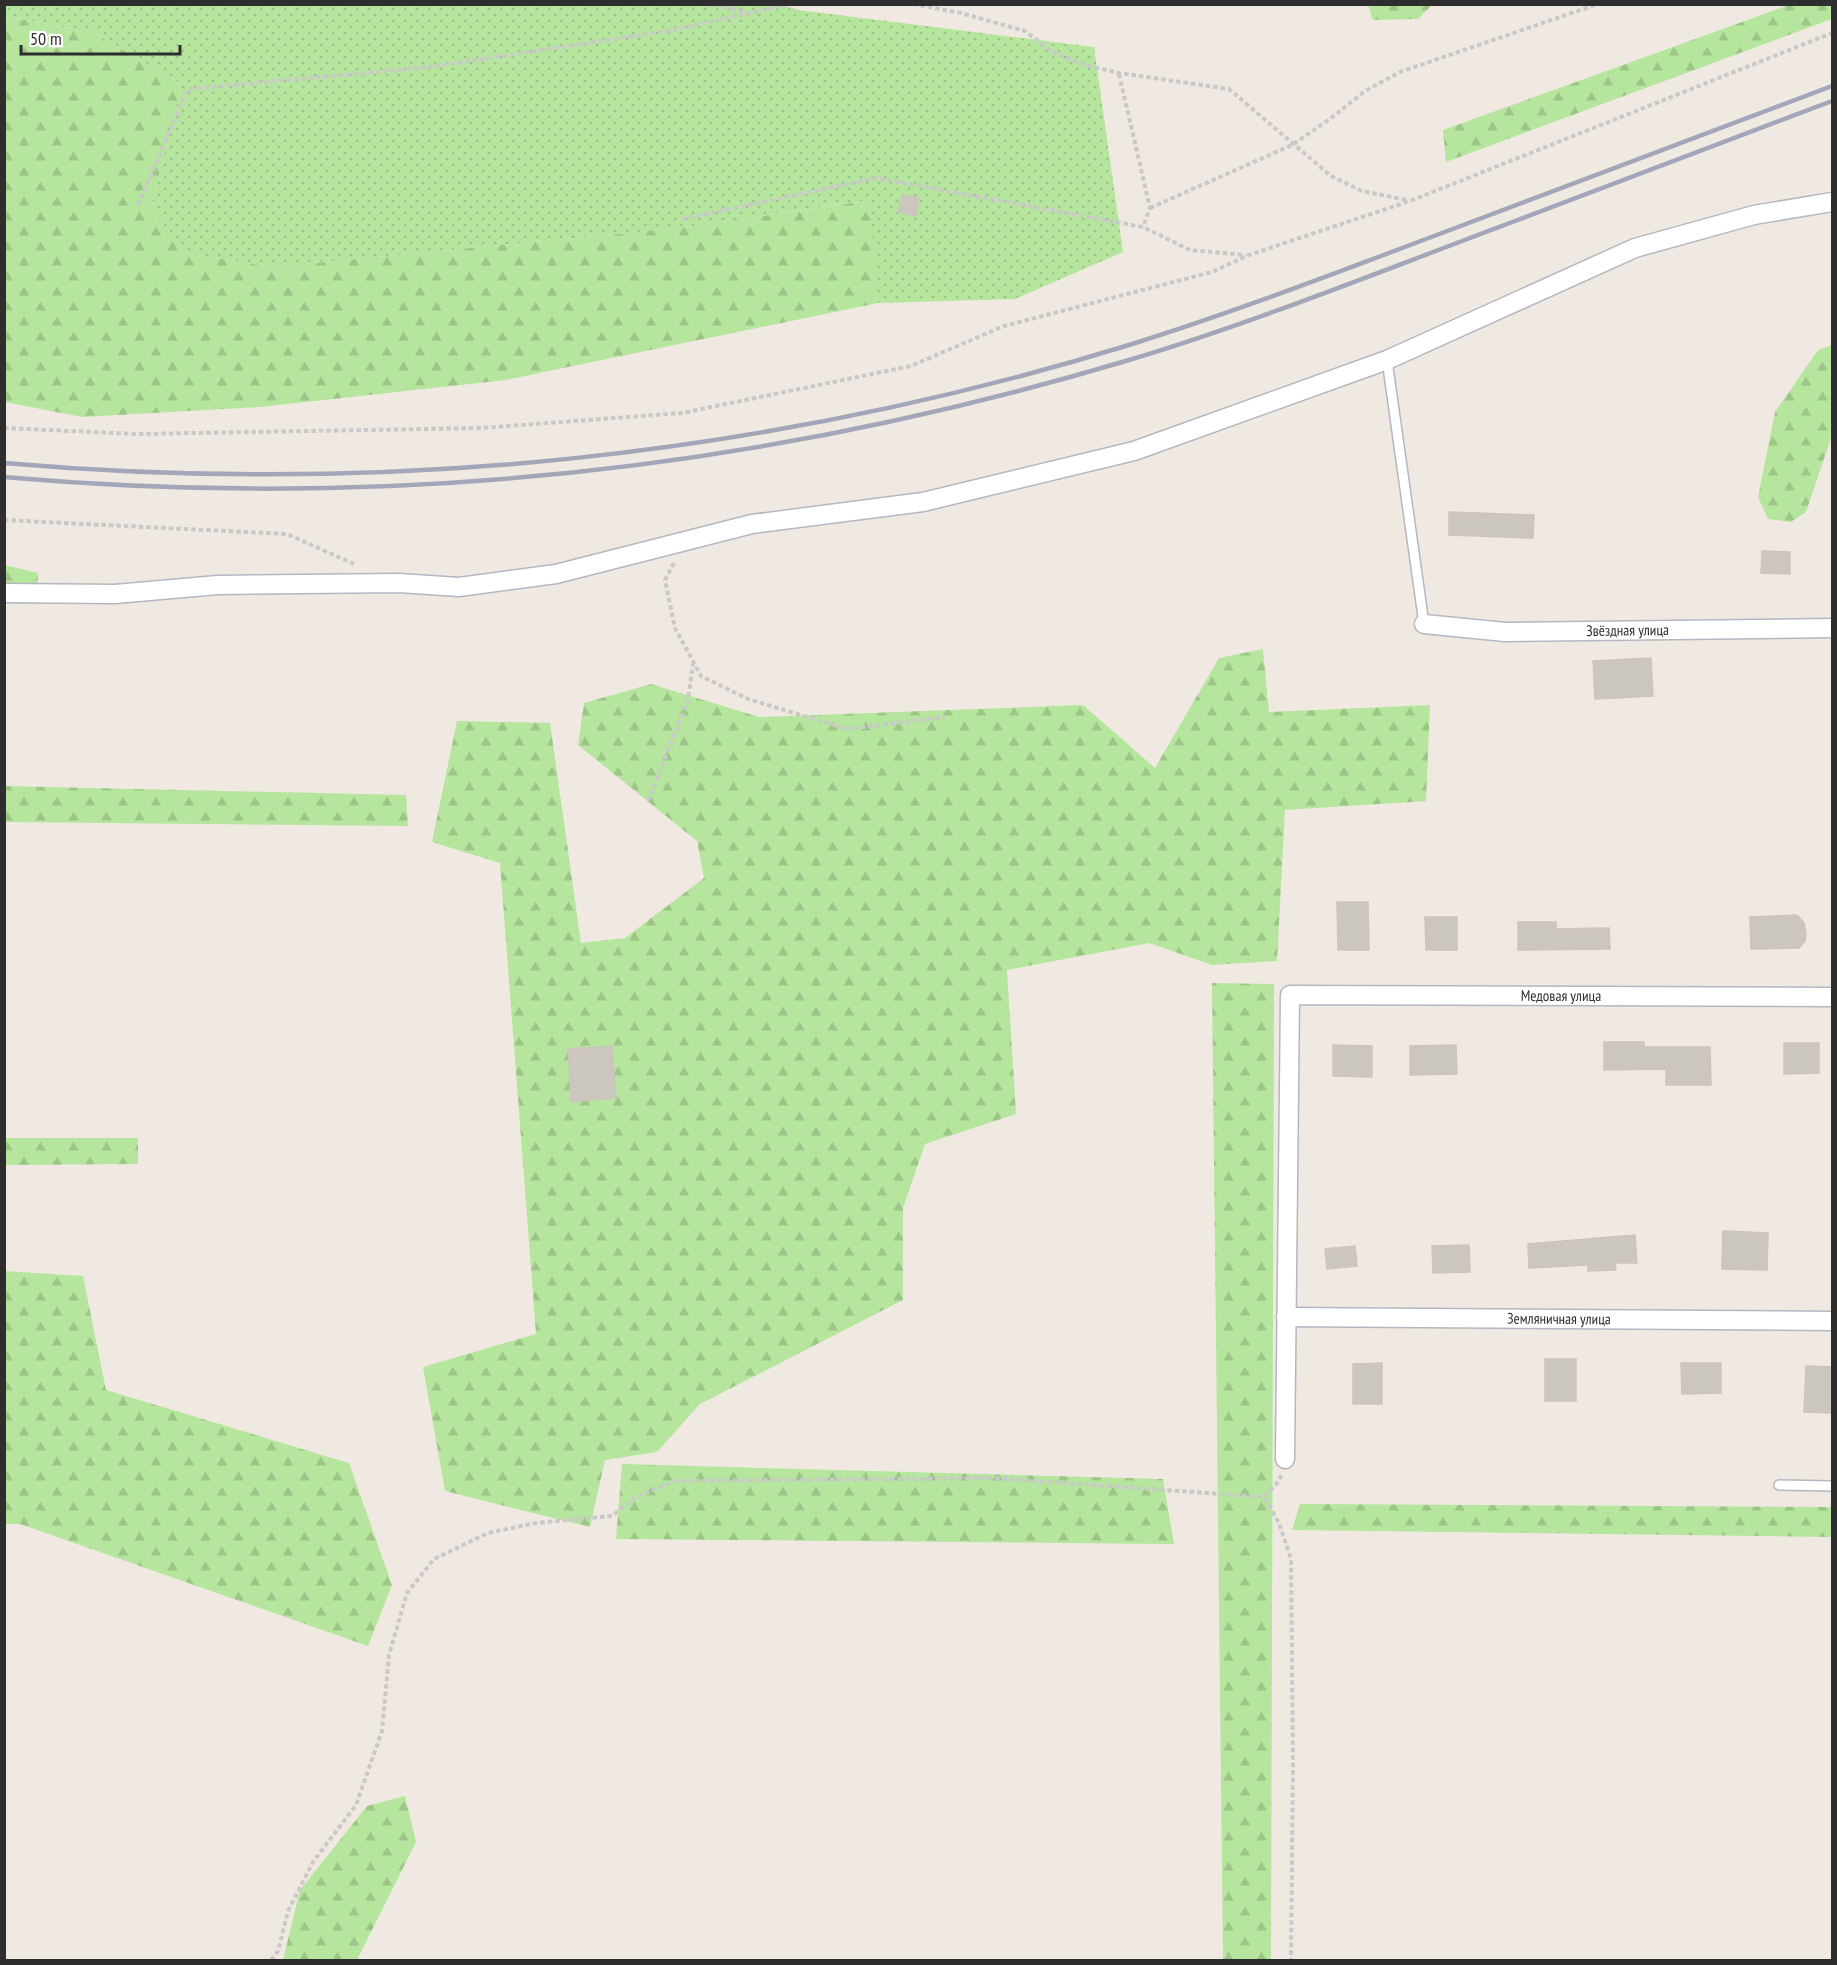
<svg xmlns="http://www.w3.org/2000/svg" width="1837" height="1965" font-family="'PT Sans Narrow',sans-serif">
<style>
.forest{fill:url(#forest-firs)}
.garden{fill:url(#garden-dots)}
.building{fill:#cbc7bf;stroke:#cbc5ba;stroke-width:1.5}
.lines{fill:none;stroke-linecap:round;stroke-linejoin:round}
.service-casing{stroke:#b4b7c1;stroke-width:12}
.minor-casing{stroke:#b4b7c1;stroke-width:21}
.path{stroke:#c9c9c9;stroke-width:4;stroke-dasharray:4.5 3;stroke-linecap:butt}
.service{stroke:#fff;stroke-width:9}
.minor{stroke:#fff;stroke-width:18}
.rail{stroke:#a3a6b8;stroke-width:4.5}
.labels{text-anchor:middle;stroke-width:4.5;stroke-linejoin:round;paint-order:stroke}
.street-label{font-size:15px;fill:#2e2e2e;stroke:#fff}
</style>
<defs>
<pattern id="forest-firs" width="22" height="20" patternUnits="userSpaceOnUse" patternTransform="scale(1.5)"><rect width="22" height="20" fill="#b6e59e"/><path d="M5 1l3.5 6h-7zM16 11l3.5 6h-7z" fill="#9dc588"/></pattern>
<pattern id="garden-dots" width="8" height="8" patternUnits="userSpaceOnUse" patternTransform="scale(1.5)"><rect width="8" height="8" fill="#b6e59e"/><path d="M2 2h.1M6 6h.1" fill="none" stroke="#9dc588" stroke-width="1.8" stroke-linecap="round"/></pattern>
</defs>
<rect width="100%" height="100%" fill="#efe9e1"/>
<path class="forest" d="M1368,5V4L1432,5L1418,19L1373,20Z
M1789,5H1832V19L1446,162L1443,130Z
M4,16L94,33L182,84L151,208L185,253L272,267L679,228L871,200L878,303L506,380L260,407L82,417L5,402Z
M1832,345V435L1806,512L1791,522L1768,519L1758,497L1775,412L1818,350Z
M5,565L38,573L36,604L5,603Z
M1263,649L1269,712L1430,705L1426,801L1285,810L1277,961L1212,965L1149,943L1007,970L1016,1114L925,1144L903,1208V1300L700,1404L657,1452L605,1460L590,1527L445,1491L423,1367L536,1334L500,863L432,842L457,721L550,723L581,943L625,938L704,878L697,841L578,745L584,703L651,684L759,717L1083,705L1155,768L1219,658Z
M5,786L406,795L408,826L5,822Z
M1212,983L1274,984L1271,1960H1223Z
M5,1138H138V1164L5,1165Z
M5,1271L83,1276L106,1390L349,1463L392,1585L368,1646L20,1524H5Z
M622,1464L1163,1479L1174,1544L616,1539Z
M1300,1504L1832,1507V1537L1292,1530Z
M405,1796L416,1842L357,1960H283L300,1890L367,1806Z"/>
<path class="garden" d="M780,4L799,10L1094,47L1123,252L1015,299L878,303L870,200L679,228L272,267L185,253L151,208L182,84L94,33L5,16L4,5Z"/>
<path class="building" d="M902,195L919,198L916,216L898,212Z
M1449,512L1534,515L1533,538L1449,535Z
M1762,551L1790,552V574L1761,573Z
M1651,658L1653,696L1595,699L1593,661Z
M1337,902H1368L1369,950H1338Z
M1797,915L1804,923L1806,933L1805,941L1799,948L1751,949L1750,917Z
M1425,917H1457V950H1426Z
M1518,922H1556V929L1609,928L1610,949L1518,950Z
M1604,1042H1644V1047H1710L1711,1085H1666V1069L1604,1070Z
M1784,1043H1819V1073L1784,1074Z
M1333,1045L1372,1046V1077L1333,1076Z
M1456,1045L1457,1074L1410,1075V1046Z
M612,1046L616,1098L571,1102L568,1049Z
M1723,1231L1768,1233L1767,1270L1722,1269Z
M1635,1235L1637,1263H1615L1616,1270L1588,1271V1265L1529,1268L1528,1244Z
M1469,1245L1470,1272L1433,1273L1432,1246Z
M1355,1246L1357,1266L1327,1269L1325,1249Z
M1545,1359H1576V1401H1545Z
M1382,1363V1404H1353V1364Z
M1681,1363H1721V1393L1682,1394Z
M1806,1366L1833,1367V1413L1804,1412Z"/>
<g class="lines">
<g class="service-casing">
<path id="service" d="M1387,360L1424,624
M1779,1485L1832,1486"/>
</g>
<g class="minor-casing">
<g id="minor">
<path d="M4,593L115,594L218,585L399,583L459,587L556,574L752,524L923,502L1134,451L1387,360L1635,248L1754,215L1832,202"/>
<path id="s1" d="M1424,624L1505,632L1832,628"/>
<path id="s2" d="M1286,1317L1832,1321"/>
<path id="s3" d="M1285,1459L1290,995L1832,997"/>
</g>
</g>
<path class="path" d="M710,4L744,12
M913,4L961,13L1025,31L1051,51L1084,65L1119,73L1229,89L1331,176L1362,191L1407,200
M1119,74L1150,208L1143,227
M138,205L188,89L430,67L673,30L790,4
M1150,208L1292,145L1330,119L1365,91L1400,72L1598,4
M682,219L876,178L1143,227L1190,250L1246,255
M4,428L138,434L481,428L682,413L911,366L1004,326L1212,272L1249,255L1410,201L1832,33
M4,520L287,534L354,564
M674,563L665,580L675,628L701,676L748,699L847,729L945,717
M648,801L688,700L693,664
M1281,1475L1279,1481L1264,1497L1279,1523L1291,1559L1293,1763L1291,1960
M271,1960L278,1951L288,1911L313,1862L356,1805L382,1731L389,1655L407,1593L434,1559L488,1533L536,1523L612,1516L636,1497L675,1481L993,1478L1264,1497"/>
<use href="#service" class="service"/>
<use href="#minor" class="minor"/>
<path class="rail" d="M4,463C384,496 765,457 1129,345C1235,312 1338,272 1442,233C1572,184 1702,135 1832,86
M4,477C387,511 762,470 1129,360C1232,329 1333,290 1433,252C1566,201 1699,151 1832,101"/>
</g>
<g class="labels">
<g class="street-label">
<text dy="5" stroke="none"><textPath href="#s1" startOffset="204">Звёздная улица</textPath></text>
<text dy="5" stroke="none"><textPath href="#s3" startOffset="735">Медовая улица</textPath></text>
<text dy="5" stroke="none"><textPath href="#s2" startOffset="273">Земляничная улица</textPath></text>
</g>
</g>
<rect width="1837" height="1965" fill="none" stroke="#2e2e2e" stroke-width="12"/>
<path d="M21 45v9h159v-9" fill="none" stroke="#2e2e2e" stroke-width="3"/>
<text x="30" y="45" font-size="18" fill="#2e2e2e" stroke="#ffffff" stroke-width="4.5" paint-order="stroke">50 m</text>
</svg>
